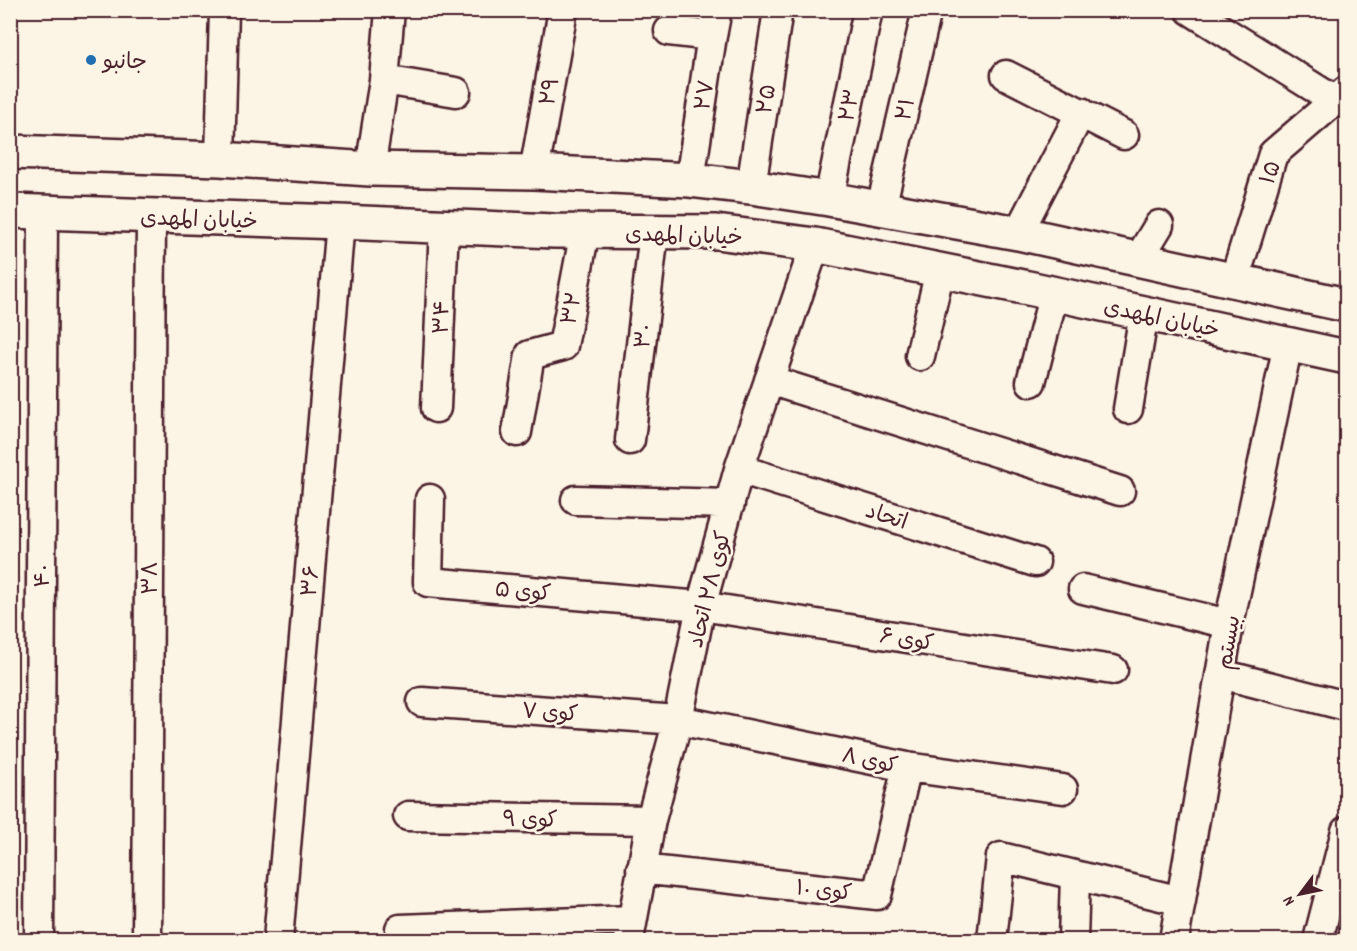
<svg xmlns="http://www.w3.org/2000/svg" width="1357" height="951" font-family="Dekko,'Playpen Sans Arabic',sans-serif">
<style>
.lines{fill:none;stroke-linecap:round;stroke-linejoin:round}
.minor-casing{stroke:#4a1f2b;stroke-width:33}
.tertiary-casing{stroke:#4a1f2b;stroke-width:38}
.minor{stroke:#fcf5e5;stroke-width:28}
.tertiary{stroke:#fcf5e5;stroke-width:33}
.poi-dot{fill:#1f6fb2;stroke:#fcf5e5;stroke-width:2}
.labels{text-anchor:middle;stroke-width:5;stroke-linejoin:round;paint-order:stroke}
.poi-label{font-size:22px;fill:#4a1f2b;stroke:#fcf5e5;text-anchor:start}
.street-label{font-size:22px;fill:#4a1f2b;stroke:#fcf5e5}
</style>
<rect width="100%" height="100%" fill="#fcf5e5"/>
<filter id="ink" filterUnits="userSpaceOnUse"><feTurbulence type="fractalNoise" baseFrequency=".0167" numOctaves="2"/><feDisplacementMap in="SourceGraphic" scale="12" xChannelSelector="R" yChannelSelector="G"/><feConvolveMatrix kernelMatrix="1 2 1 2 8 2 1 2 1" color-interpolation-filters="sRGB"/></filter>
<g filter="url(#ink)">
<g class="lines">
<g class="minor-casing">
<path id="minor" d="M1190,10L1334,100
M669,31L712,36
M1006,75L1124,135
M384,80L456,92
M220,159L224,10
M370,169L384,80L390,10
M534,172L563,10
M690,180L712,36L717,10
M751,187L778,10
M829,199L868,10
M881,208L927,10
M1018,233L1081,112
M1139,258L1159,225
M1234,281L1273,154L1346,91
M920,356L940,270
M769,380L1120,491
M1031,382L1054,293
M436,408L444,226
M1128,409L1144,313
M517,432L530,355L563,346L585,231
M630,440L654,232
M739,469L1035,562
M430,499L428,582L701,606L1113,670
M576,500L730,504
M1083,589L1229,624
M1221,674L1346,706
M422,702L678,720L907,767L1063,789
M408,816L651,820
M641,869L877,895L907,767
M400,929L632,920
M39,940L43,212
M147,940L151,216
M278,940L340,222
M629,940L651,820L678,720L701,606L739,469L815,245
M992,940L1001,857L1181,901
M1073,940L1075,876
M1174,940L1229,624L1288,344
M1318,940L1346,831"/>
</g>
<g class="tertiary-casing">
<path id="tertiary" d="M10,152L220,159L370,169L534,172L690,180L751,187L829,199L1018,233L1346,305
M10,211L340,222L554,231L716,232L815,245L1033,289L1346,357"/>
</g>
<use href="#minor" class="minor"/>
<use href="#tertiary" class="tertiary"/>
</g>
</g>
<circle class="poi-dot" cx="91" cy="60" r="6"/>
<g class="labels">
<g class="poi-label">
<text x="103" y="68">جانبو</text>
</g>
<g class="street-label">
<text transform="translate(548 91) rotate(-80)" y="8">۲۹</text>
<text transform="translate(703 95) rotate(-82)" y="8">۲۷</text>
<text transform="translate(765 99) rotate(-81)" y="8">۲۵</text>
<text transform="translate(848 105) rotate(-78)" y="8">۲۳</text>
<text transform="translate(904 109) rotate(-77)" y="8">۲۱</text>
<text transform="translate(1269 172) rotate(-70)" y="8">۱۵</text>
<text transform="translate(199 218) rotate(2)" y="8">خیابان المهدی</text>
<text transform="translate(684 234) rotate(2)" y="8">خیابان المهدی</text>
<text transform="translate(570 308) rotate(-79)" y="8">۳۲</text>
<text transform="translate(440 317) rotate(-88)" y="8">۳۴</text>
<text transform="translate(1162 317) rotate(12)" y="8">خیابان المهدی</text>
<text transform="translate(642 336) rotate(-84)" y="8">۳۰</text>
<text transform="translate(887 515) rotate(18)" y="8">اتحاد</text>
<text transform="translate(41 576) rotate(-90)" y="8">۴۰</text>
<text transform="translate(149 578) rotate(-90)" y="8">۳۸</text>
<text transform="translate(309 581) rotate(-85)" y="8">۳۶</text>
<text transform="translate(708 589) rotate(-76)" y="8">کوی ۲۸ اتحاد</text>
<text transform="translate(523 590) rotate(5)" y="8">کوی ۵</text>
<text transform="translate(907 638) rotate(9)" y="8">کوی ۶</text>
<text transform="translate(1227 642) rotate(-80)" y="8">بیستم</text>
<text transform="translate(550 711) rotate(4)" y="8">کوی ۷</text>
<text transform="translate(870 759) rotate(12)" y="8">کوی ۸</text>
<text transform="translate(530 818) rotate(1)" y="8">کوی ۹</text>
<text transform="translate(824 889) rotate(6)" y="8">کوی ۱۰</text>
</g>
</g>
<rect width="1357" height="951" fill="none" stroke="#fcf5e5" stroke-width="36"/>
<rect x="18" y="18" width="1321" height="915" fill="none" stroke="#4a1f2b" stroke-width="2" filter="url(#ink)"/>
<g transform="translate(1300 894) rotate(238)" stroke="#fcf5e5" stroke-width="4.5" paint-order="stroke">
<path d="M0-4.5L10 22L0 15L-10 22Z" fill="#4a1f2b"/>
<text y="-9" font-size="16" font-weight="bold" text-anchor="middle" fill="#4a1f2b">N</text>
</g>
</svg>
